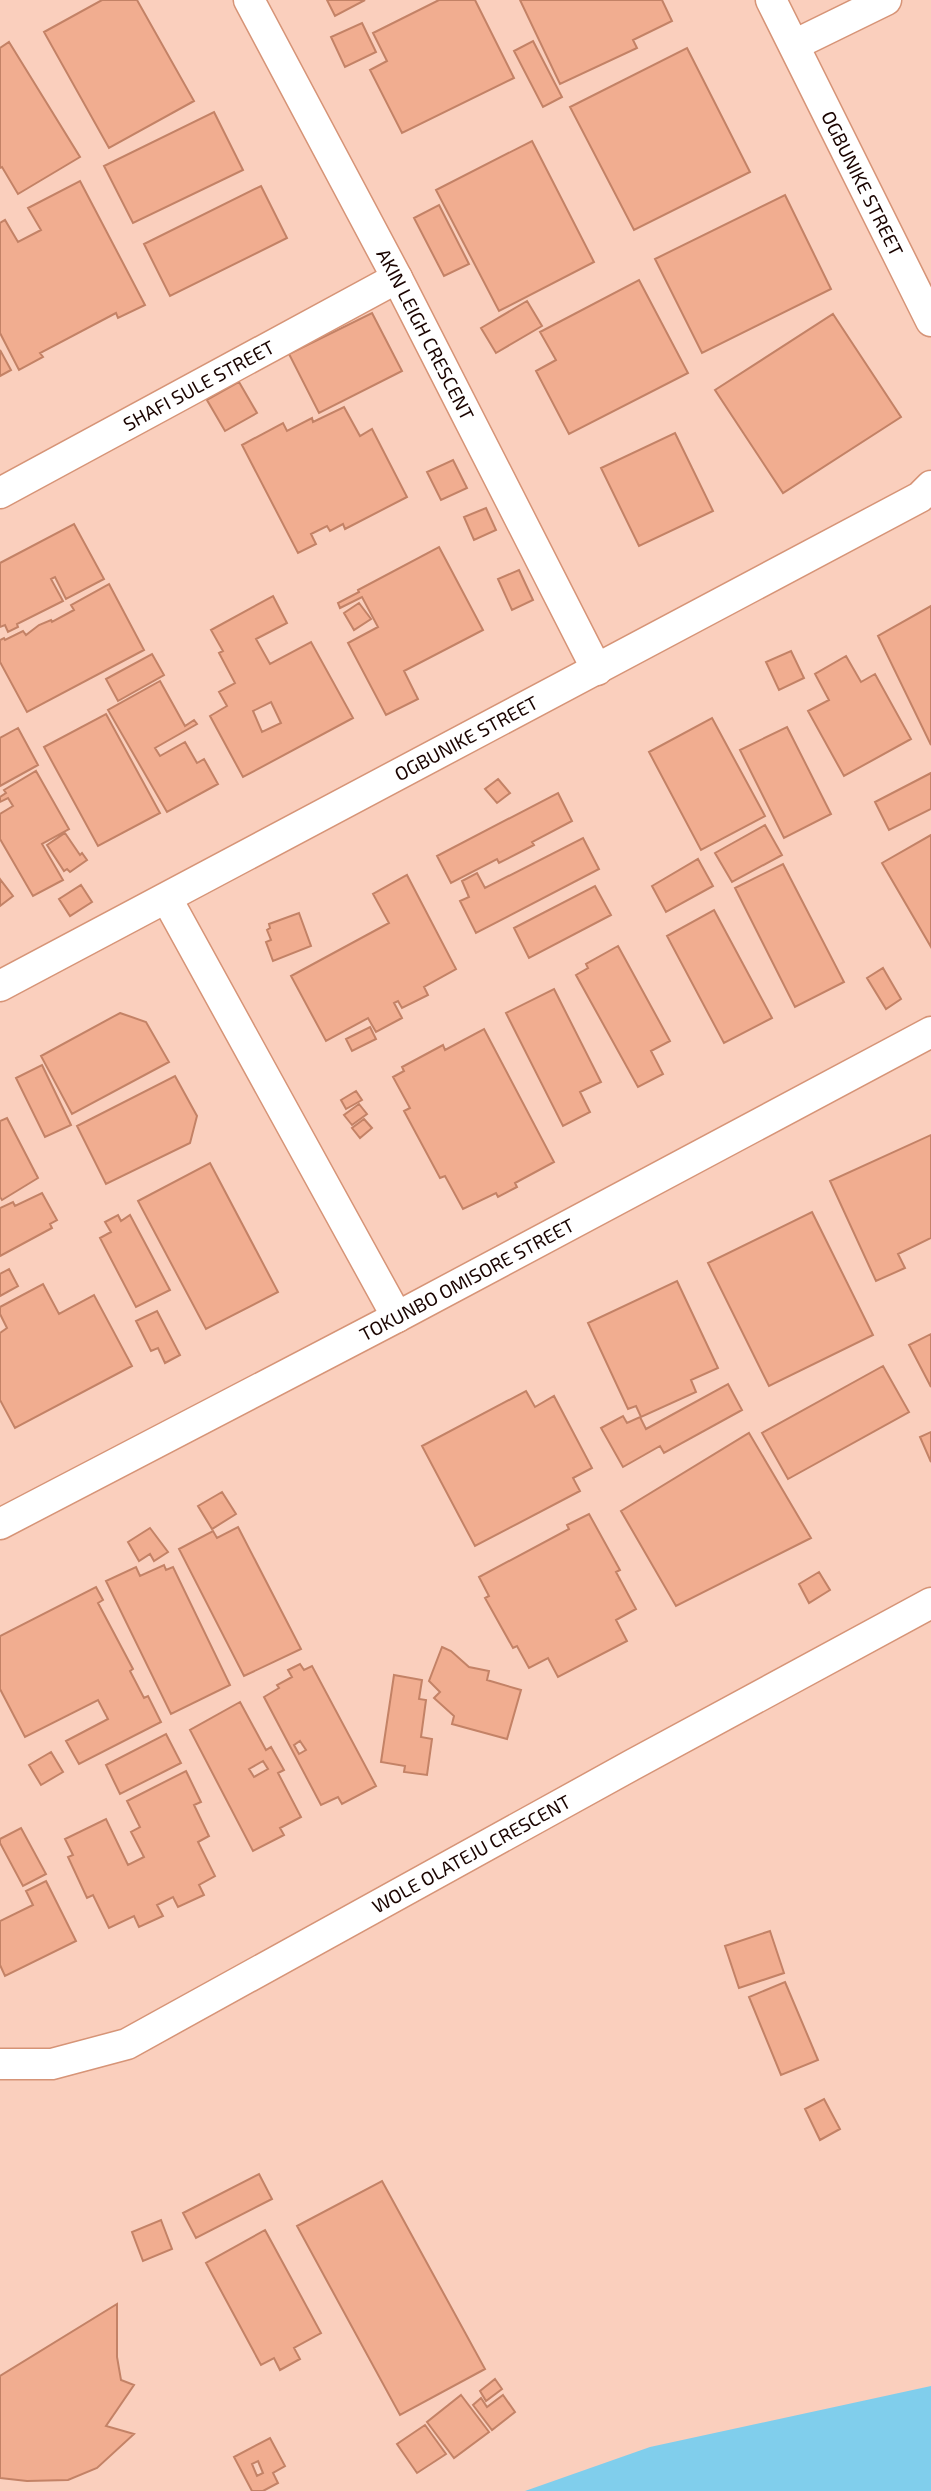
<svg xmlns="http://www.w3.org/2000/svg" width="931" height="2491" font-family="'Exo 2',sans-serif">
<style>
.water{fill:#80ceec}
.building{fill:#f1ad90;stroke:#c38266;stroke-width:2;fill-rule:evenodd}
.lines{fill:none;stroke-linecap:round;stroke-linejoin:round}
.minor-casing{stroke:#d69477;stroke-width:33}
.minor{stroke:#fff;stroke-width:30}
.labels{text-anchor:middle;stroke-width:5;stroke-linejoin:round;paint-order:stroke}
.street-label{font-size:19px;fill:#1a0400;stroke:#fde0d4}
</style>
<rect width="100%" height="100%" fill="#facfbd"/>
<path class="water" d="M931,2386V2491H525L650,2447Z"/>
<path class="building" d="M102,0H137L194,101L109,148L44,32Z
M327,0H365L335,16Z
M439,0H475L514,78L402,133L370,70L387,61L373,33Z
M520,0H662L672,21L633,40L637,48L560,84Z
M362,23L376,52L345,67L331,37Z
M533,41L562,97L543,107L514,51Z
M9,42L80,157L18,194L2,167L0,168V48Z
M687,48L750,172L634,230L570,107Z
M214,112L243,170L133,223L104,166Z
M532,141L594,262L499,311L436,190Z
M80,181L145,305L118,318L116,313L40,353L43,357L19,370L0,333V223L5,220L18,242L41,230L28,208Z
M261,186L287,238L170,296L144,244Z
M785,195L831,289L702,353L655,259Z
M439,205L469,264L444,276L414,218Z
M639,280L688,373L569,434L536,371L556,360L540,332Z
M527,301L542,326L496,353L481,328Z
M372,313L402,371L319,413L289,354Z
M833,314L901,417L783,493L715,390Z
M0,350L11,370L0,376Z
M239,382L257,413L225,431L207,400Z
M344,407L360,436L372,429L407,497L345,529L343,524L330,531L327,526L311,534L316,544L298,553L242,445L283,423L287,431L312,418L313,422Z
M675,433L713,511L639,546L601,468Z
M453,460L467,488L441,500L427,472Z
M486,508L496,530L474,540L464,517Z
M74,524L104,579L66,599L55,577L51,579L63,601L17,624L18,627L8,632L5,625L0,627V563Z
M439,547L483,630L404,671L418,699L386,715L348,643L378,627L362,597L340,608L338,603L359,592L358,590Z
M519,570L533,600L512,610L498,579Z
M109,584L144,650L27,712L0,662V640L4,638L5,640L23,631L26,635L39,625L51,620L52,622L74,610L71,605Z
M273,596L287,623L256,639L270,664L311,642L353,718L243,777L210,716L227,706L219,692L235,683L219,653L223,651L211,630ZM271,702L281,723L262,732L253,711Z
M359,603L371,619L354,630L344,613Z
M931,606V745L878,636Z
M791,651L804,678L779,690L766,662Z
M152,654L164,675L118,701L106,679Z
M846,656L861,682L875,674L911,739L844,776L808,711L829,700L815,674Z
M160,681L185,726L194,720L197,724L155,748L160,756L185,742L197,763L204,759L218,784L167,812L108,710Z
M106,714L160,813L98,846L44,747Z
M712,718L765,816L701,850L649,752Z
M787,727L831,814L784,838L740,750Z
M18,728L38,765L0,786V738Z
M36,771L69,829L42,844L63,880L33,896L0,839V814L13,806L8,798L0,802V797L6,793L4,790Z
M931,773V809L889,830L875,802Z
M498,779L510,793L497,803L485,789Z
M558,793L572,821L532,842L534,845L499,863L497,859L451,883L437,856Z
M765,825L782,855L732,882L715,853Z
M65,833L80,855L82,853L87,860L70,872L67,869L64,871L47,845Z
M931,835V947L882,863Z
M583,838L599,869L476,933L460,901L469,897L462,881L477,873L485,888Z
M698,859L713,886L666,912L652,886Z
M783,864L844,982L795,1007L735,888Z
M407,875L456,969L424,987L428,995L402,1008L398,1001L394,1003L402,1018L376,1032L368,1018L326,1041L291,976L389,923L373,894Z
M0,879L13,896L0,906Z
M81,885L92,902L70,916L59,899Z
M595,886L611,915L529,958L514,928Z
M714,910L772,1018L724,1043L667,936Z
M299,913L311,946L273,961L266,942L271,940L267,930L270,928L269,924Z
M618,946L670,1041L651,1051L663,1074L638,1087L576,975L588,968L586,964Z
M883,968L901,999L886,1009L867,978Z
M554,989L601,1082L580,1092L590,1112L563,1126L506,1013Z
M120,1013L146,1022L169,1062L72,1114L41,1056Z
M370,1027L376,1039L352,1051L346,1039Z
M484,1029L554,1162L515,1183L517,1187L498,1197L496,1193L463,1209L445,1176L440,1178L404,1111L410,1108L393,1077L404,1071L402,1067L443,1045L445,1050Z
M42,1065L71,1125L45,1137L16,1078Z
M175,1076L197,1116L190,1143L106,1184L77,1126Z
M356,1091L362,1100L346,1109L341,1100Z
M359,1104L367,1114L352,1125L344,1115Z
M7,1118L38,1178L2,1200L0,1197V1121Z
M364,1119L372,1128L360,1138L352,1128Z
M931,1135V1238L898,1254L905,1268L876,1281L830,1181Z
M210,1163L278,1292L206,1329L138,1201Z
M42,1193L57,1220L50,1224L52,1228L0,1256V1208L13,1202L15,1206Z
M812,1212L873,1335L769,1386L708,1263Z
M118,1215L121,1221L130,1215L170,1290L136,1307L100,1238L111,1232L105,1222Z
M9,1269L18,1286L0,1296V1274Z
M677,1281L718,1368L691,1380L696,1392L641,1417L636,1406L628,1409L588,1323Z
M43,1284L59,1314L94,1295L132,1366L15,1428L0,1400V1333L7,1328L0,1314V1307Z
M157,1311L180,1355L165,1363L158,1348L151,1351L136,1321Z
M931,1334V1387L909,1345Z
M883,1366L909,1412L788,1479L762,1433Z
M728,1384L742,1410L664,1453L660,1446L623,1467L601,1428L623,1416L627,1423L640,1417L646,1429Z
M526,1391L535,1407L554,1396L592,1468L573,1478L580,1491L475,1546L422,1446Z
M931,1432V1462L920,1437Z
M749,1433L811,1538L676,1606L621,1511Z
M222,1492L236,1514L212,1529L198,1506Z
M589,1514L620,1570L616,1572L636,1609L616,1620L627,1641L558,1677L548,1658L529,1668L517,1646L513,1648L485,1598L489,1596L479,1577L569,1529L567,1525Z
M238,1527L301,1649L244,1676L179,1549L213,1531L217,1538Z
M150,1528L168,1552L154,1561L150,1554L139,1561L128,1542Z
M164,1565L166,1570L173,1567L230,1685L171,1714L106,1581L136,1567L140,1576Z
M819,1572L830,1590L809,1603L799,1584Z
M96,1587L103,1600L98,1603L133,1669L130,1671L144,1698L148,1696L161,1722L79,1764L66,1741L108,1719L98,1700L25,1737L0,1689V1636Z
M442,1647L451,1651L469,1667L489,1671L487,1680L521,1690L507,1739L452,1724L454,1716L434,1698L440,1692L429,1681Z
M300,1664L304,1670L312,1666L376,1786L342,1804L338,1797L321,1805L264,1697L279,1688L277,1685L292,1677L288,1670ZM300,1741L306,1750L299,1754L294,1745Z
M394,1675L422,1680L419,1699L426,1700L421,1737L432,1739L427,1775L404,1772L405,1766L381,1762Z
M240,1702L266,1750L271,1747L284,1770L278,1773L301,1817L280,1828L284,1835L253,1851L190,1730ZM263,1761L268,1769L254,1777L249,1769Z
M166,1734L181,1763L120,1794L106,1765Z
M51,1752L63,1772L41,1785L29,1765Z
M186,1771L201,1802L194,1805L209,1836L198,1842L215,1876L199,1885L204,1895L178,1907L173,1897L157,1905L163,1916L139,1927L134,1916L109,1928L93,1895L87,1898L68,1857L73,1855L65,1839L106,1819L128,1865L144,1857L131,1832L140,1827L127,1801Z
M21,1828L46,1874L23,1886L0,1843V1839Z
M46,1881L76,1941L5,1976L0,1965V1921L33,1905L26,1891Z
M770,1931L784,1973L739,1988L725,1946Z
M785,1982L818,2060L781,2075L749,1997Z
M824,2099L840,2129L820,2140L805,2109Z
M259,2174L272,2199L196,2238L183,2213Z
M382,2181L485,2369L400,2415L297,2226Z
M161,2220L172,2249L143,2261L132,2232Z
M265,2230L321,2333L294,2348L300,2359L280,2370L274,2358L261,2365L206,2263Z
M117,2304V2357L121,2380L134,2385L106,2426L134,2434L97,2468L68,2480L27,2481L0,2478V2376Z
M495,2379L502,2389L486,2401L480,2391Z
M461,2395L489,2432L454,2458L427,2422Z
M503,2395L515,2412L492,2430L473,2405L481,2398L487,2407Z
M425,2425L446,2454L417,2473L397,2444Z
M270,2438L285,2466L273,2473L278,2483L263,2491H252L234,2457ZM258,2461L263,2473L257,2476L252,2464Z"/>
<g class="lines">
<g class="minor-casing">
<g id="minor">
<path id="s1" d="M249,0L397,278L597,670"/>
<path id="s2" d="M771,0L931,321"/>
<path d="M794,45L886,0"/>
<path id="s3" d="M0,493L397,278"/>
<path d="M167,899L397,1317"/>
<path id="s4" d="M0,986L920,497L931,486"/>
<path id="s5" d="M0,1524L397,1317L931,1032"/>
<path id="s6" d="M0,2064H52L127,2044L632,1765L931,1603"/>
</g>
</g>
<use href="#minor" class="minor"/>
</g>
<g class="labels">
<g class="street-label">
<text dy="7" stroke="none"><textPath href="#s2" startOffset="205">OGBUNIKE STREET</textPath></text>
<text dy="7" stroke="none"><textPath href="#s1" startOffset="378">AKIN LEIGH CRESCENT</textPath></text>
<text dy="7" stroke="none"><textPath href="#s3" startOffset="226">SHAFI SULE STREET</textPath></text>
<text dy="7" stroke="none"><textPath href="#s4" startOffset="528">OGBUNIKE STREET</textPath></text>
<text dy="7" stroke="none"><textPath href="#s5" startOffset="527">TOKUNBO OMISORE STREET</textPath></text>
<text dy="7" stroke="none"><textPath href="#s6" startOffset="523">WOLE OLATEJU CRESCENT</textPath></text>
</g>
</g>
</svg>
